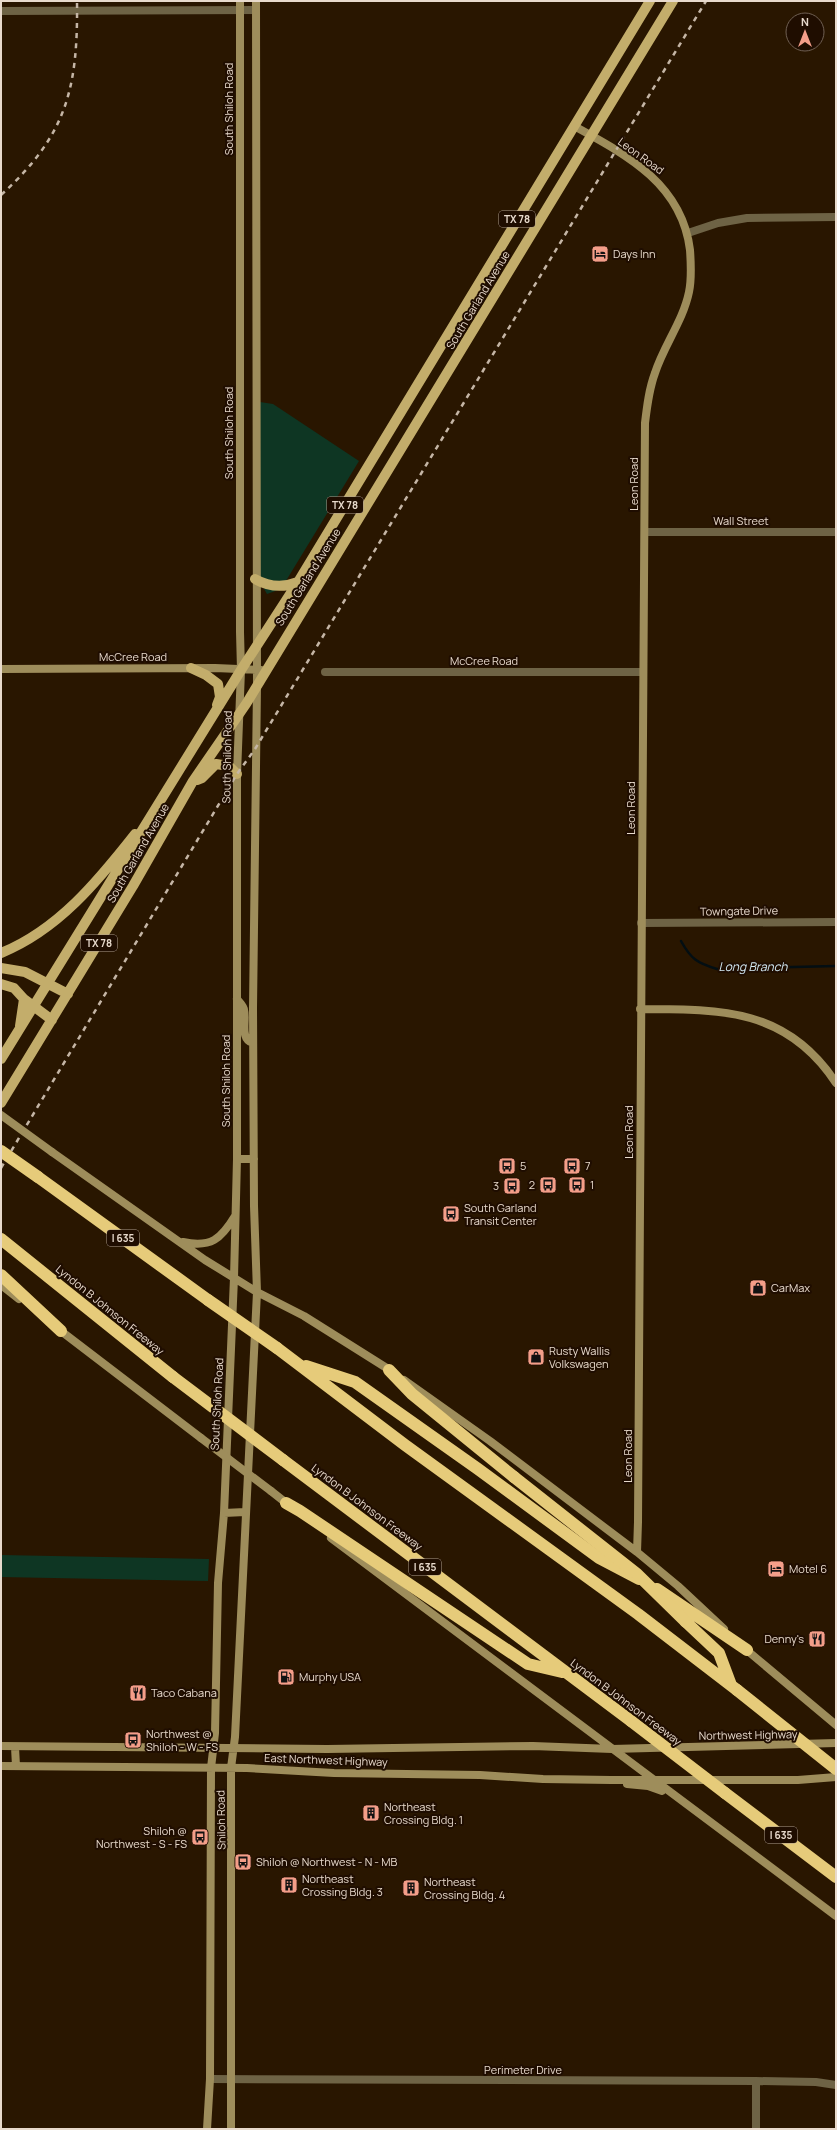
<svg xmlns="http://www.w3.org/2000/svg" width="837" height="2130" font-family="Manrope,sans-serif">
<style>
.green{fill:#0e3623}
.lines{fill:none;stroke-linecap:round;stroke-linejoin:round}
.stream{stroke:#030e12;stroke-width:2.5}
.street{stroke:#6e6345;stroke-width:8}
.secondary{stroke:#9e8d5b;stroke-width:8}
.primary{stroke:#c3ad6b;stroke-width:10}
.highway{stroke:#e6cb7a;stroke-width:12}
.rail{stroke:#c5b6a6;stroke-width:2.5;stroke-dasharray:5 5;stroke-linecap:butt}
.secondary-bridge{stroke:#9e8d5b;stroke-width:8}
.highway-bridge{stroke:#e6cb7a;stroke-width:12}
.labels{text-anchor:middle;stroke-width:4;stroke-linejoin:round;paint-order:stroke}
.shield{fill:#1f0d00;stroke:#ac9c8f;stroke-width:1}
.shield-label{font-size:10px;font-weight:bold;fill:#e8dacc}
.street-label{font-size:11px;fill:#e8dacc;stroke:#1f0d00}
.poi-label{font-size:11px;fill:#e8dacc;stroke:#1f0d00;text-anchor:start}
.water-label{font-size:12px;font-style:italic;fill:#d2e8f2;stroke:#1f0d00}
</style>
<rect width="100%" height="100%" fill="#291600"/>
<path class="green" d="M260,402L273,404L359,461L281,589L267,594L259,580Z
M1,1555L209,1559L208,1581L1,1577Z"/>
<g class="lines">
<path class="stream" d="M681,941C691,959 697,963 717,969L836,966"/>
<path class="street" d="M1,11L256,10
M688,233L718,223L747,218L836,217
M645,532H836
M325,672H643
M641,923L836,922
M210,2079L756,2081L816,2082L836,2085
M756,2129V2081"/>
<path class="secondary" d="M574,126C627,155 682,184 690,250C691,264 692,278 689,292C683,321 664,345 655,373C649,389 647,406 645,423L638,1522L637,1552
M1,669L215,668L261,670
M237,999C239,1002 244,1006 244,1010C247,1020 239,1039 253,1043
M640,1009C720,1009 787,1008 836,1083
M52,1152L205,1260L257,1292L304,1316L393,1372
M237,1159H254
M183,1242C211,1248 221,1239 235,1216
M1,1285L19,1299
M57,1328L201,1438
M404,1380L490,1441L637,1552L678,1586L724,1629
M271,1491L290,1506
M224,1513L245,1512
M331,1538L836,1916
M743,1647L836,1725
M1,1746L327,1749L533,1746L612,1749L836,1743
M15,1747L16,1766
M1,1766L247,1768L334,1773L480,1775L543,1779L611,1780H798L836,1777
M627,1784L648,1786L662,1791
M207,2129L210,2079L211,1768L215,1733L218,1583L224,1513L234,1278L237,1159V774L241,670L240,632V1
M231,2129V1768L235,1737L257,1292L254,1206L253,1008L257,686L256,1"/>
<path class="primary" d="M255,579C269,587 283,588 298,582
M191,668L206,675L218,684L220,697L217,705
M197,780L202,778L216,764L229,766L237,774
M1,953C58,930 98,881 135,834
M1,968L25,972L68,994
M1,984L14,988L24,999L52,1020
M20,1026L24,999
M1,1059L241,670L298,582L650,1
M1,1103L133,886L193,781L246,704L673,1"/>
<path class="highway" d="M38,1177L208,1300
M1,1239L173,1377
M1,1275L61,1331
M277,1348L405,1445L638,1614L737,1690
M306,1366L355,1382L478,1469L599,1558L639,1579
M389,1370L412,1394L514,1477
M283,1460L631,1721
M286,1503L300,1511L528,1664L562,1672
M657,1589L747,1650
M686,1622L719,1653L731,1685
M725,1793L836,1877"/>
<path class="rail" d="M1,195C67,135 78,88 77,1
M1,1168L237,774L255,749L706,1"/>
<path class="secondary-bridge" d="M1,1115L52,1152
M201,1438L271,1491"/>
<path class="highway-bridge" d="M1,1151L38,1177
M208,1300L277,1348
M173,1377L283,1460
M514,1477L637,1574L686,1622
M737,1690L836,1769
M631,1721L725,1793"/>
</g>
<defs>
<g id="hotel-square" transform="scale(0.9)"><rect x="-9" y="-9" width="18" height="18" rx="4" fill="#f49e89" stroke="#1f0d00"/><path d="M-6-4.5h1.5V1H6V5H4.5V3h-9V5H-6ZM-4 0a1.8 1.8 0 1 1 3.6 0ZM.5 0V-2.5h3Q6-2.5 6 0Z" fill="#111"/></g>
<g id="bus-square" transform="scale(0.9)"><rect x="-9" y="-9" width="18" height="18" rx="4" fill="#f49e89" stroke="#1f0d00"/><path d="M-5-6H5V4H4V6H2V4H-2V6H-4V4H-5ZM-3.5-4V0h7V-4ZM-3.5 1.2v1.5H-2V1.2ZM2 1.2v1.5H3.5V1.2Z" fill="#111"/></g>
<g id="shop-square" transform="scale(0.9)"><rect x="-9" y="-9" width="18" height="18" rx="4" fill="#f49e89" stroke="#1f0d00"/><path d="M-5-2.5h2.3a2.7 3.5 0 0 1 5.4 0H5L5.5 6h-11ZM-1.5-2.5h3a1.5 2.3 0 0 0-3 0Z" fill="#111"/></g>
<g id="restaurant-square" transform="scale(0.9)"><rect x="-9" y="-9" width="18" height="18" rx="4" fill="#f49e89" stroke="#1f0d00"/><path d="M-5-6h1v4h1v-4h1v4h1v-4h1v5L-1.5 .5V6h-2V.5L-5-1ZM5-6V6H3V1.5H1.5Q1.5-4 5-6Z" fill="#111"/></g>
<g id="fuel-square" transform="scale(0.9)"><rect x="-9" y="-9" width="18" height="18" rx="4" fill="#f49e89" stroke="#1f0d00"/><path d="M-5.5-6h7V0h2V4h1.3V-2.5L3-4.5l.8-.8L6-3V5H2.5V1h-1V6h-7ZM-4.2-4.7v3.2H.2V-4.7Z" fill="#111"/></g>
<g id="building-square" transform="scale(0.9)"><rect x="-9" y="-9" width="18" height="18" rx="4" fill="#f49e89" stroke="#1f0d00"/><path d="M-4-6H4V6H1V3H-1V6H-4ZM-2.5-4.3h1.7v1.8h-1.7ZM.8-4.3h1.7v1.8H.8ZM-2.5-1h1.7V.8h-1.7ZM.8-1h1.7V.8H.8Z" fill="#111"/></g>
</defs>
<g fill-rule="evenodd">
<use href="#hotel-square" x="600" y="254"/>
<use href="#bus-square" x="507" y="1166"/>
<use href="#bus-square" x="572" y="1166"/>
<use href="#bus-square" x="548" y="1185"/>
<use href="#bus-square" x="577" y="1185"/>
<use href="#bus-square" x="512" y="1186"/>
<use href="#bus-square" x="451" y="1214"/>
<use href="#shop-square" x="758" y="1288"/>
<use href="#shop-square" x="536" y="1357"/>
<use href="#hotel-square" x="776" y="1569"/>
<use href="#restaurant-square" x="817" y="1639"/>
<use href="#fuel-square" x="286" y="1677"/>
<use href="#restaurant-square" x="138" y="1693"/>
<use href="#bus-square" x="133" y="1740"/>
<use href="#building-square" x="371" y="1813"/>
<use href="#bus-square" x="200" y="1837"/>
<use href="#bus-square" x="243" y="1862"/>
<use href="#building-square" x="289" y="1885"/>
<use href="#building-square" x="411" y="1888"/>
</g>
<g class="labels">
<g class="shield">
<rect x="499" y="211" width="36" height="16" rx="3"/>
<rect x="327" y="497" width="36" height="16" rx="3"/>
<rect x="81" y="935" width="36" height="16" rx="3"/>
<rect x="107" y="1230" width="32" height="16" rx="3"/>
<rect x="409" y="1559" width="32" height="16" rx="3"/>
<rect x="765" y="1827" width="32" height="16" rx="3"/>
</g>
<g class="shield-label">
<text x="517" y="223">TX 78</text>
<text x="345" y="509">TX 78</text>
<text x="99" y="947">TX 78</text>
<text x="123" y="1242">I 635</text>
<text x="425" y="1571">I 635</text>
<text x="781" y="1839">I 635</text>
</g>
<g class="street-label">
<text transform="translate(229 109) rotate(-90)" y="4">South Shiloh Road</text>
<text transform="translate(641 156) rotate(36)" y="4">Leon Road</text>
<text transform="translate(478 300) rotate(-59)" y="4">South Garland Avenue</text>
<text transform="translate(229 433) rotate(-90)" y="4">South Shiloh Road</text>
<text transform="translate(634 484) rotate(-90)" y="4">Leon Road</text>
<text x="741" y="525">Wall Street</text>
<text transform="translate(308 577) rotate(-58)" y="4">South Garland Avenue</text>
<text x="133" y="661">McCree Road</text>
<text x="484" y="665">McCree Road</text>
<text transform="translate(227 757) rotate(-89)" y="4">South Shiloh Road</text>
<text transform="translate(631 808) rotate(-90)" y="4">Leon Road</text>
<text transform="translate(138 853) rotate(-60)" y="4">South Garland Avenue</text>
<text transform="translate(739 911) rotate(-1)" y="4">Towngate Drive</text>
<text transform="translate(226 1081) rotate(-90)" y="4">South Shiloh Road</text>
<text transform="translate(629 1132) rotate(-90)" y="4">Leon Road</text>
<text transform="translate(110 1310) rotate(39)" y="4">Lyndon B Johnson Freeway</text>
<text transform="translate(217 1404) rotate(-87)" y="4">South Shiloh Road</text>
<text transform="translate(628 1456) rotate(-90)" y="4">Leon Road</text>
<text transform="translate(367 1507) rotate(37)" y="4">Lyndon B Johnson Freeway</text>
<text transform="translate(626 1702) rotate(37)" y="4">Lyndon B Johnson Freeway</text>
<text transform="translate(748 1735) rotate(-1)" y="4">Northwest Highway</text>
<text transform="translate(326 1760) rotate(2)" y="4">East Northwest Highway</text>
<text transform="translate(221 1820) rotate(-91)" y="4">Shiloh Road</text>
<text x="523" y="2074">Perimeter Drive</text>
</g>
<g class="poi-label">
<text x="613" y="258">Days Inn</text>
<text x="520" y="1170">5</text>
<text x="585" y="1170">7</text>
<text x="535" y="1189" text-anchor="end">2</text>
<text x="590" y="1189">1</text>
<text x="499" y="1190" text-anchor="end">3</text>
<text x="464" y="1212">South Garland<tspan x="464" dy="13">Transit Center</tspan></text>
<text x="771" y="1292">CarMax</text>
<text x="549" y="1355">Rusty Wallis<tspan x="549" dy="13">Volkswagen</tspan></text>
<text x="789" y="1573">Motel 6</text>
<text x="804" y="1643" text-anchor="end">Denny's</text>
<text x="299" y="1681">Murphy USA</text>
<text x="151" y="1697">Taco Cabana</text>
<text x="146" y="1738">Northwest @<tspan x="146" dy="13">Shiloh - W - FS</tspan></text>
<text x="384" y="1811">Northeast<tspan x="384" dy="13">Crossing Bldg. 1</tspan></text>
<text x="187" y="1835" text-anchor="end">Shiloh @<tspan x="187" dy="13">Northwest - S - FS</tspan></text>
<text x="256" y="1866">Shiloh @ Northwest - N - MB</text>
<text x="302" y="1883">Northeast<tspan x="302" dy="13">Crossing Bldg. 3</tspan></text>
<text x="424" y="1886">Northeast<tspan x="424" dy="13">Crossing Bldg. 4</tspan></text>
</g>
<g class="water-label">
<text x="753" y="971">Long Branch</text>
</g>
</g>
<rect width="837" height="2130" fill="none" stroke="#e8dacc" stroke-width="4"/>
<g transform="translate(805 32)"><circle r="19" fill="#1f0d00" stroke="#6f5f52"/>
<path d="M0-3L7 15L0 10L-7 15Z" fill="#f49e89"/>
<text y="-6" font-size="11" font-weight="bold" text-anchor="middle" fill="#e8dacc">N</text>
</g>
</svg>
